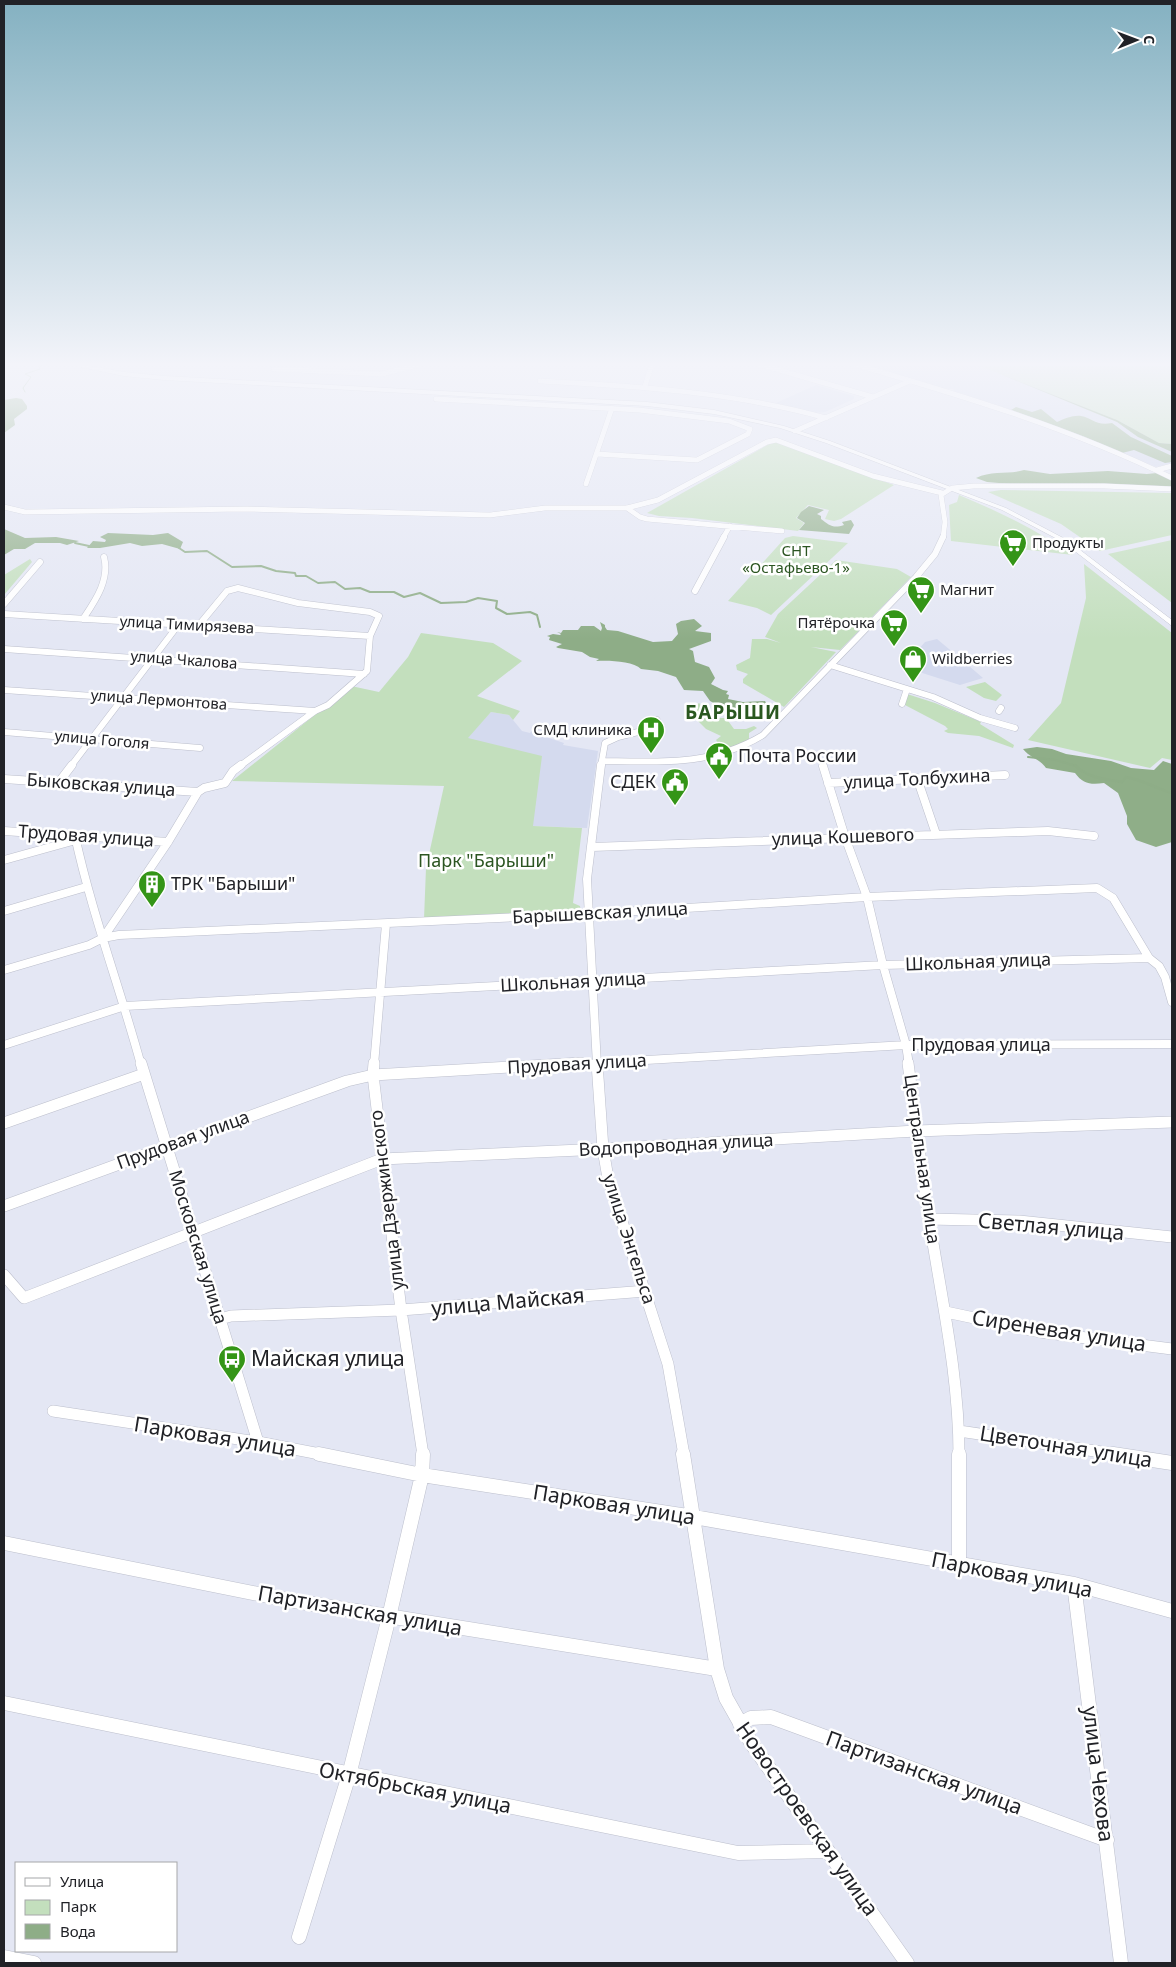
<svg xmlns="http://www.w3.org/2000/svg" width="1176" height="1967" font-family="'Noto Sans',sans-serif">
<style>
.built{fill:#d4daee}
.green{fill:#c3dfbd}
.forest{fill:#8fae88}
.water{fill:#8ead87}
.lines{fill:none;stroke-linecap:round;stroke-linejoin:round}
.stream-far2{stroke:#8ead87;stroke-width:1}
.stream-far1{stroke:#8ead87;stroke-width:2}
.stream{stroke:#8ead87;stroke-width:2.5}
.minor-far4-casing{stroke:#bcbfcc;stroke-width:5.5}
.minor-far3-casing{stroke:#bcbfcc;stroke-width:7}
.minor-far2-casing{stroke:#bcbfcc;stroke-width:9}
.minor-far1-casing{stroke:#bcbfcc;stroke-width:12}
.minor-casing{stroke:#bcbfcc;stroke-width:15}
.major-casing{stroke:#bcbfcc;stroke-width:1}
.minor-far4{stroke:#fff;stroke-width:5}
.minor-far3{stroke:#fff;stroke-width:6}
.minor-far2{stroke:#fff;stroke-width:8}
.minor-far1{stroke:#fff;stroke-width:11}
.minor{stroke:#fff;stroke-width:14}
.major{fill:#fff;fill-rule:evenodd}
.labels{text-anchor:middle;stroke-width:5;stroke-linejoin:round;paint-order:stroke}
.far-poi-label{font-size:15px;fill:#212227;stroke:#fff;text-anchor:start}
.far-park-label{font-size:15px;fill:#2b5521;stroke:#fff}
.far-street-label{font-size:15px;fill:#212227;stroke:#fff}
.poi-label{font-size:18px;fill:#212227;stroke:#fff;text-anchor:start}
.street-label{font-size:18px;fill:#212227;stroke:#fff}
.park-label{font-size:18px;fill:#2b5521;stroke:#fff}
.far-district-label{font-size:19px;font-weight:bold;letter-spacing:1px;fill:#29571f;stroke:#fff}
.near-street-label{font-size:21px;fill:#212227;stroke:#fff}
.near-poi-label{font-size:21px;fill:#212227;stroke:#fff;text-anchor:start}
</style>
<rect width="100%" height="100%" fill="#e4e7f4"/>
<path class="built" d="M862,364H1172V463L1156,467L1085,437L1003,407L953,391L954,389H946Z
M816,385L854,396V399L825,412L815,413L776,403Z
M937,639L955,654L983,678L960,685L916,671L906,663L925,642Z
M491,712L509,715L522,731L530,733L534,728H539L537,734L564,743L563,745L598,751L587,828L533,826L467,738Z"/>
<path class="green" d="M975,364H1172V444L1159,443L1117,420Z
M771,443H777L894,485L841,519L834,521L825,519L829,510L808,505L796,518L804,523L798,531L692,518L659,516L647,513Z
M1001,490L1172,493V535L1100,551L1061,524L988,492Z
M959,495C1000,512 1037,530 1073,555L951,541L949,505L957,502Z
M793,536L848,543L771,615L757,608L728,601L785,538Z
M1172,540V603L1108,554Z
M30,559L32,562L4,595V575Z
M836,560L897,569L911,577L840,650L811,647L836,652L784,707L743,683V679L748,674L737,670L736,665L750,658L752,639H767L781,643L765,637L778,614Z
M1084,564L1172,633V760L1162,758L1150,768L1028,740L1061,703L1086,598Z
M421,633L493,643L522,661L477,696L520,711L513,720L509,715L491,712L468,738L542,756L533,826L582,828L573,903L580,906L581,913L424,919L426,868L444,786L232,781L351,686L379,692L408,657Z
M985,682L1002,695L996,701L984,698L966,687Z
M907,694L935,703L981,722L980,724L1014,745L1013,748L979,736L948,733L944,731L948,729L945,726L903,704Z
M699,703L714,718H726L734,729H746L754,726L757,728L749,733V741L738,746L722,748L716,740L721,736L706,729L689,712Z"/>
<path class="forest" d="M1000,374L1117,420L1159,443L1172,444V452L1138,437L1117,422Z
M1016,407L1032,412L1041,409L1057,422C1064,419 1073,415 1081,416C1093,418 1095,426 1112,423L1131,437L1172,456V462L1165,463L1134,450L1122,453L1085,437L1011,410Z
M1024,470L1050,474L1108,471L1147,474L1157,473L1172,480V487L1011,484L987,482L976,478C992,470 1008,475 1024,470Z
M1037,747L1052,749L1066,754L1111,761L1131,768L1154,770L1163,761L1172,764V842L1156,847L1136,840L1127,824V816L1118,793L1104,783C1091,785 1083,784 1075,773L1046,768C1040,759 1030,758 1023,749Z"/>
<path class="water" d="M16,398L22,399L27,406V409L14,419L15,425L4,433V400Z
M809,506L824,510L817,514L821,516V519C829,525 833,529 844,525L842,522L851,520L854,525L849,534L799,530L805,523L797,518L801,512Z
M4,529L25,538L56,537L79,541L67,545L60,543H35L25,549H14L4,555Z
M108,533L153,535L168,533L183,542L180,549L162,544L142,546L130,543L100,548H87L93,541L105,542L106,540L100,537Z
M694,619L702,626L695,631L711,633V641L689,649L693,651L695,662L709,667L715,678L711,684L723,690L728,691L726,694L729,695L728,699L743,702L765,701L771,712L761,711L744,714L731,712L710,701L703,691L684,690L676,677L658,671L641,669C633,661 608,660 596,661L599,659L590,657L582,652L558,648L556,647L562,644L549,640L550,637L547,636L553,634L560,635L561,634L557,632L561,633L563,630H578L581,626H594L601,631L602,628L600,622L605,625V627L607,630L618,631L653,642L672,641L678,634L676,624L681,621Z"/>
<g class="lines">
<path class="stream-far2" d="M25,392L23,388L31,377L25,374L40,369L39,366L48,364"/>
<path class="stream-far1" d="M75,543L89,546
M179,548L185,552L207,551L232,567L261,566L276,571L295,573L296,576H306L318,583L335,582L345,589L360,588L370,592H394L404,597L420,593L441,603L466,602L478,598L497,601L496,608L507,614L530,612L537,615L540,627
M1028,757L1056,760L1076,766"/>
<path class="stream" d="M1075,765C1087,778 1105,779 1122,782L1126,777C1143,780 1155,788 1172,793"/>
<g class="minor-far4-casing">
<path id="minor-far4" d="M758,364L873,397
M854,364C963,396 1070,428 1172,478
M274,369L382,374L421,364
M540,381C637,386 732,392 826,418
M645,386L652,364
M436,399L639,410L729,421L750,429L748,434L697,460L597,454
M795,431L910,381
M1157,470L1172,466
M586,484L612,408
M4,507L25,512L246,509L490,515L545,508H627L658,500L767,442L776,440L873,476L942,493
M627,508L640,517L647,519L782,531
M723,538L730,526
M943,538L945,522L941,495L952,488L974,486H1104L1172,489"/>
</g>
<g class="minor-far3-casing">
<path id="minor-far3" d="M695,591L724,537
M4,604L40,562
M4,614L370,636
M83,619C95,601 110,580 104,557
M199,625L227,591L238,588L298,603L370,612L379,616L370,636L367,671L328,705L315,711L240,766
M4,649L364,674
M830,665L933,697L980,718L1015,728
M4,690L315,711
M902,704L907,689
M999,711L1001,708
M4,732L200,748
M603,761C661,762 712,766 763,735L916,577L935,554L943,537
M71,766L179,624
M601,766L605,743L618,737L638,732L657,720"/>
</g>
<g class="minor-far2-casing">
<path id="minor-far2" d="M823,766L845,837L867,897L883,965L906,1045L909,1065
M917,778L936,834
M4,779L198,792
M59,782L72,765
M828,783L1005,775
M4,831L168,842
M75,836C92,914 120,988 141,1065
M592,847L1048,831L1094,836
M4,860L76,840
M4,911L86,887
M103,938L168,842L198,792L204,788L225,783L233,771L241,765
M4,970L89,945L103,938L119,935L588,914L867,897L1097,888L1113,898L1149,958L1159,966L1165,977L1172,1002
M4,1045L125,1006L883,965L1149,958
M374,1065L386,924
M559,1065L906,1045L1172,1044
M597,1065L587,879L601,765"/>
</g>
<g class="minor-far1-casing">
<path id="minor-far1" d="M141,1063L258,1442
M374,1063L373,1075L401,1310L423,1455
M597,1063L603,1149L608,1178L668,1364L684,1455
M908,1063C915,1115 921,1167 929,1218C941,1297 959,1375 959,1455
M4,1123L144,1074
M4,1206L347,1081L373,1075L581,1063
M929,1219L1019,1221L1172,1237
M4,1275L24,1298L382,1159L603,1149L916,1131L1172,1122
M946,1312L1040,1332L1172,1349
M220,1319L231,1316L401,1310L646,1291
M53,1411L258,1442L325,1455
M959,1431L1122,1455"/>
</g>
<g class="minor-casing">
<path id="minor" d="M319,1454L422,1475L694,1517L1074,1584L1172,1611
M683,1454L717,1669L726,1698L752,1744L907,1963
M959,1454V1563
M1113,1454L1172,1463
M4,1543L288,1600L717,1669
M1074,1584L1121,1963
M4,1703L738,1853L828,1851
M740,1724L751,1718L771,1717L1107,1840
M299,1937L349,1775L389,1617L422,1475L423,1454
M4,1957L34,1963"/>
</g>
<g class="major-casing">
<path id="major" d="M67,364H78L124,372L164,376L647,402L714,410L784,426L830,441L1006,508L1067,540L1172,620V626L1063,542L1002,510L826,443L780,428L714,414L647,406L164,380L124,376Z"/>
</g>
<use href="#minor-far4" class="minor-far4"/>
<use href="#minor-far3" class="minor-far3"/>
<use href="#minor-far2" class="minor-far2"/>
<use href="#minor-far1" class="minor-far1"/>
<use href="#minor" class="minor"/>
<use href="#major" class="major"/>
</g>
<linearGradient id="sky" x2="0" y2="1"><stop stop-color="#84b1c1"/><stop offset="0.57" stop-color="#f3f4fa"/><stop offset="1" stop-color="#f3f4fa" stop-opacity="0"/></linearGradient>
<rect width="1176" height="639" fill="url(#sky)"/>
<defs>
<g id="supermarket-pin" transform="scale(1.4375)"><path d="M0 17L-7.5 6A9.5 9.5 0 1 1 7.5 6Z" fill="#349517" stroke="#fff"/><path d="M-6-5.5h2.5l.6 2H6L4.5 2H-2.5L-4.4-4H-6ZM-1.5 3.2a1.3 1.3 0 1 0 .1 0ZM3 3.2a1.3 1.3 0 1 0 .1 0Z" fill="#fff"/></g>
<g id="shop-pin" transform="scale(1.4375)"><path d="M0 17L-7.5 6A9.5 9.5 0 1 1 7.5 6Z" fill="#349517" stroke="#fff"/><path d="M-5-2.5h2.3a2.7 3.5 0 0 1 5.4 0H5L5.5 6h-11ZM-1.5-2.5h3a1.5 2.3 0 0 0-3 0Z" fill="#fff"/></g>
<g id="hospital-pin" transform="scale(1.4375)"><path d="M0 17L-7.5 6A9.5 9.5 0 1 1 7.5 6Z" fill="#349517" stroke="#fff"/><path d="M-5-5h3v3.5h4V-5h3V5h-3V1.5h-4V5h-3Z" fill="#fff"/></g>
<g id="civic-pin" transform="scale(1.4375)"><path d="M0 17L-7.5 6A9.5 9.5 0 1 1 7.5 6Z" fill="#349517" stroke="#fff"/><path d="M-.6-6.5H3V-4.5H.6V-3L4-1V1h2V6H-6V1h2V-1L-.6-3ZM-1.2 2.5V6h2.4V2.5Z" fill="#fff"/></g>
<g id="building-pin" transform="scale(1.4375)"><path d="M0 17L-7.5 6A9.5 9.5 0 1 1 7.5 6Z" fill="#349517" stroke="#fff"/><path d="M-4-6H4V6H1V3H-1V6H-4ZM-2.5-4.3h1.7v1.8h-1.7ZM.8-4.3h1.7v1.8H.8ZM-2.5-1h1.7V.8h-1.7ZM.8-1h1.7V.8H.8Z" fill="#fff"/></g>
<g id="bus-pin" transform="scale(1.4375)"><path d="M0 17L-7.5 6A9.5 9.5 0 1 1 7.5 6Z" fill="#349517" stroke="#fff"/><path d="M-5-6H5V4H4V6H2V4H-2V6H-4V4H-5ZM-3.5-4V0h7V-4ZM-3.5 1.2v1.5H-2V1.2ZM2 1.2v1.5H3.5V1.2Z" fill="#fff"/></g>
</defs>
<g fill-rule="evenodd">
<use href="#supermarket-pin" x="1013" y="543"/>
<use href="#supermarket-pin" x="921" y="590"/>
<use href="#supermarket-pin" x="894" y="623"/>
<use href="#shop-pin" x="913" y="659"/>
<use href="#hospital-pin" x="651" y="730"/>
<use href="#civic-pin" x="719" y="756"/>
<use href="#civic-pin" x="675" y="782"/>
<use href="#building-pin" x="152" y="884"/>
<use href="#bus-pin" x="232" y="1359"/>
</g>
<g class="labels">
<g class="far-poi-label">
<text x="1032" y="548">Продукты</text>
<text x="940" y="595">Магнит</text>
<text x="875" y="628" text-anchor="end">Пятёрочка</text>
<text x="932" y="664">Wildberries</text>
<text x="632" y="735" text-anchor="end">СМД клиника</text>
</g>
<g class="far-park-label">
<text x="796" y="556">СНТ<tspan x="796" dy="17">«Остафьево-1»</tspan></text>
</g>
<g class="far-street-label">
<text transform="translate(187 625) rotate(3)" y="5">улица Тимирязева</text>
<text transform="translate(184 660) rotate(4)" y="5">улица Чкалова</text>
<text transform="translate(159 700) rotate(4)" y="5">улица Лермонтова</text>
<text transform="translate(102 740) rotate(5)" y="5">улица Гоголя</text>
</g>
<g class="poi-label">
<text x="738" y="762">Почта России</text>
<text x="656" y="788" text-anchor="end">СДЕК</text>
<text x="171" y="890">ТРК "Барыши"</text>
</g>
<g class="street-label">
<text transform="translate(917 779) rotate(-3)" y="6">улица Толбухина</text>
<text transform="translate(101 785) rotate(4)" y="6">Быковская улица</text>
<text transform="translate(86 836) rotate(4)" y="6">Трудовая улица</text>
<text transform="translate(843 837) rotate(-2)" y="6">улица Кошевого</text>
<text transform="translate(600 913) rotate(-3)" y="6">Барышевская улица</text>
<text transform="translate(978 962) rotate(-2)" y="6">Школьная улица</text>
<text transform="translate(573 982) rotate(-3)" y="6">Школьная улица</text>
<text x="981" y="1051">Прудовая улица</text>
<text transform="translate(577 1064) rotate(-3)" y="6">Прудовая улица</text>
<text transform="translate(183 1140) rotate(-20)" y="6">Прудовая улица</text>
<text transform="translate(676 1145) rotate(-3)" y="6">Водопроводная улица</text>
<text transform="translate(922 1159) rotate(82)" y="6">Центральная улица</text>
<text transform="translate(387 1200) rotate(-97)" y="6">улица Дзержинского</text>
<text transform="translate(629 1239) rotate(72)" y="6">улица Энгельса</text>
<text transform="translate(198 1247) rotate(73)" y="6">Московская улица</text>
</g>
<g class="park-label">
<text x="486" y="867">Парк "Барыши"</text>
</g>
<g class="far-district-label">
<text x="733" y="719">БАРЫШИ</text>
</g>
<g class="near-street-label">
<text transform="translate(1051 1227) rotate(5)" y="7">Светлая улица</text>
<text transform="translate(508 1302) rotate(-5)" y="7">улица Майская</text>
<text transform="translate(1059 1331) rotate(9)" y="7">Сиреневая улица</text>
<text transform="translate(215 1437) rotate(9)" y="7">Парковая улица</text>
<text transform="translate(1066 1447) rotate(9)" y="7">Цветочная улица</text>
<text transform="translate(614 1505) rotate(9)" y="7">Парковая улица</text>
<text transform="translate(1012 1575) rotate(11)" y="7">Парковая улица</text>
<text transform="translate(360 1611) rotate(10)" y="7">Партизанская улица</text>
<text transform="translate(924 1773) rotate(20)" y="7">Партизанская улица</text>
<text transform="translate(1098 1774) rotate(83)" y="7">улица Чехова</text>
<text transform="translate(415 1788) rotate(11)" y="7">Октябрьская улица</text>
<text transform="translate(807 1819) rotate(55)" y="7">Новостроевская улица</text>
</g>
<g class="near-poi-label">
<text x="251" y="1366">Майская улица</text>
</g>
</g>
<rect width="1176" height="1967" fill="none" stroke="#212227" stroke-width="10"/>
<rect x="15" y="1862" width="162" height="90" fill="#ffffff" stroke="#a6a7a9"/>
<rect x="25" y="1878" width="25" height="8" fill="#ffffff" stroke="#a6a7a9"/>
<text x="60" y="1887" font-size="15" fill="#212227">Улица</text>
<rect x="25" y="1900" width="25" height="15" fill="#c3dfbd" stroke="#a6a7a9"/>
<text x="60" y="1912" font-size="15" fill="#212227">Парк</text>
<rect x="25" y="1924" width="25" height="15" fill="#8ead87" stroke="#a6a7a9"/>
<text x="60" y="1937" font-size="15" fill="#212227">Вода</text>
<g transform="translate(1136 40) rotate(89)" stroke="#ffffff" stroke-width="4" paint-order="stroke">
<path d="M0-4L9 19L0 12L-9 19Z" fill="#212227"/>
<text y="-8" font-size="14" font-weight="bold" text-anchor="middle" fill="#212227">С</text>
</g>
</svg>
